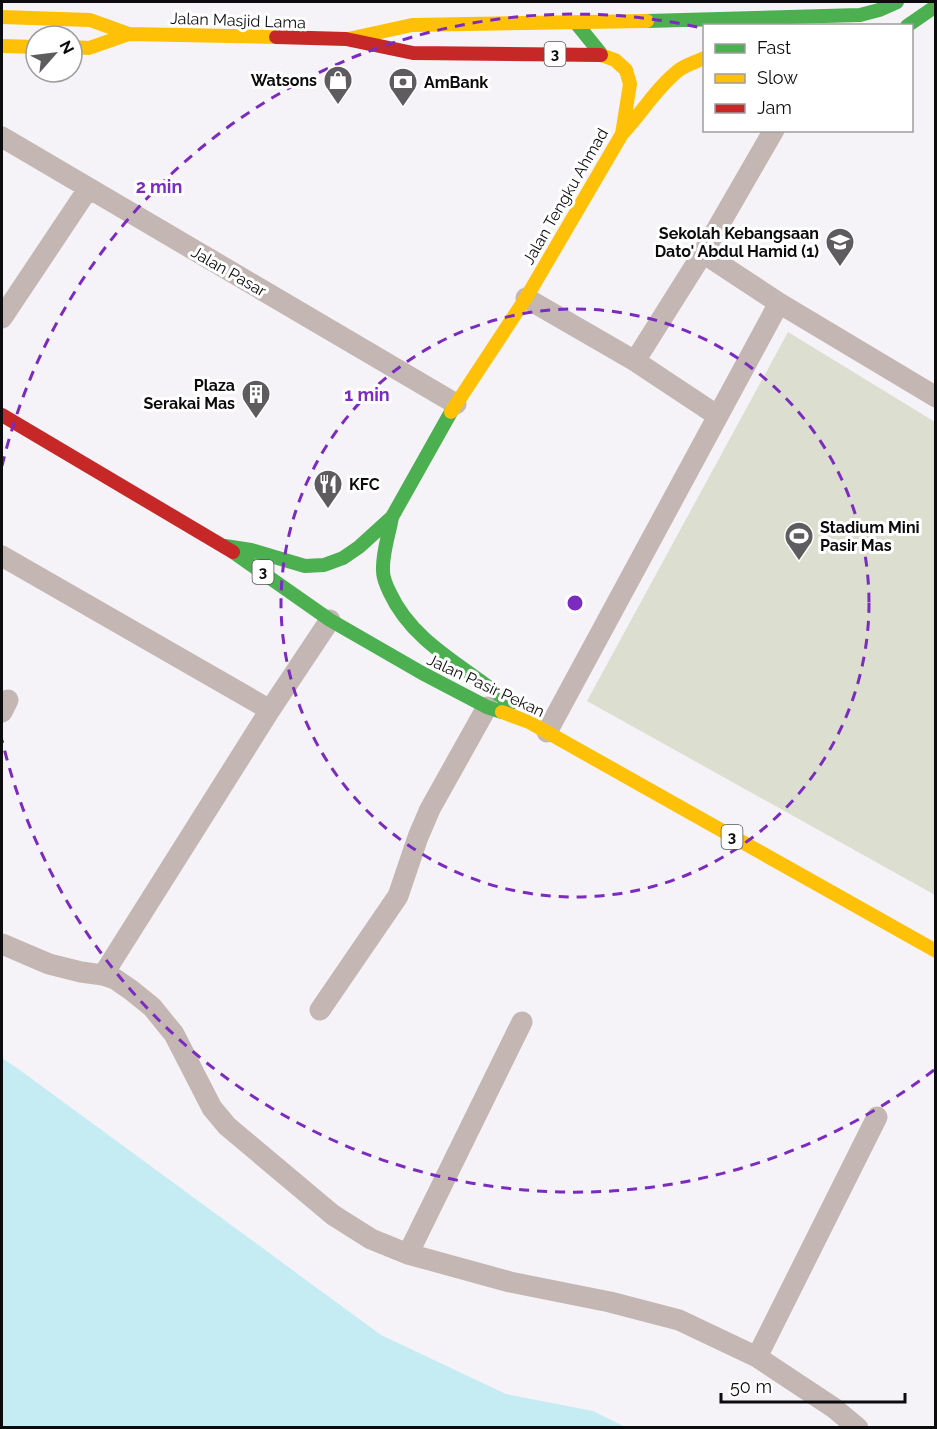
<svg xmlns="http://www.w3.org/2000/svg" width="937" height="1429" font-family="Raleway,sans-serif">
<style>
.green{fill:#dcdecf}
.water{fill:#c4ecf2}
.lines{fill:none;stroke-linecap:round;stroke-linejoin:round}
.street{stroke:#c4b7b3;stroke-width:21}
.fast{stroke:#4caf50;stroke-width:14}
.slow{stroke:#ffc107;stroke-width:14}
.jam{stroke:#c62828;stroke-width:14}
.ring{fill:none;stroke:#7b2cbf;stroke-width:3;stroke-dasharray:10 8}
.labels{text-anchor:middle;stroke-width:6;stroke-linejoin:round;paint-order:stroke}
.shield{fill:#fff;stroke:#555456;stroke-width:1.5}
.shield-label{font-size:15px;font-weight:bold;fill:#0c0b0d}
.street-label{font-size:16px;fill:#0c0b0d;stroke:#fff}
.poi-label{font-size:16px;font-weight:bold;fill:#0c0b0d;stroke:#fff;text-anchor:end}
.centre{fill:#7b2cbf;stroke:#fff;stroke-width:3}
.ring-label{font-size:18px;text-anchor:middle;font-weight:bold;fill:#7b2cbf;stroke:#fff;stroke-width:6;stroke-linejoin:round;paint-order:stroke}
</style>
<rect width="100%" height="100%" fill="#f5f3f8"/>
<path class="green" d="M788,332L935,422V895L587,701Z"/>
<path class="water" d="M2,1058L17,1068L381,1335L506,1394L593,1411L625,1427H2Z"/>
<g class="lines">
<path class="street" d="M2,137L456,404
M703,253L779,303L936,397
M526,298L635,361L718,416
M2,318L88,189
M635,361L703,253L774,130
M2,556L270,710
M2,712L8,700
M547,732L779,303
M2,944L49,964L81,972L103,975L115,979L131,990L152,1007L174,1034L212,1108L227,1126L333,1215L371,1239L408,1254L510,1282L610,1302L679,1320L757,1357L834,1408L858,1428
M103,975L270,710L330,620
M320,1010L398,896L418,837L430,809L487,707
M408,1254L522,1022
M757,1357L877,1117"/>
<path class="fast" d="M647,21L860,15L879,10L897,2
M576,23L602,55
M907,26L936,6
M392,517C389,535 382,553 383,571C383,579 387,587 390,593C414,645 469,668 510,704
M225,546L251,550L305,566L324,565L343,558L359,547L392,517L451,412
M233,552L330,620L422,673L487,707L502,712"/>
<path class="slow" d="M2,17L90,20L129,34L276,37
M348,39L412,25L647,21
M2,46L36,47
M72,47L89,48L129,34
M622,134C641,114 657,87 679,70C686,65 696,62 704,58
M451,412L526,298L622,134L630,84L626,70L615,60L601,55
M502,712L529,722L936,951"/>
<path class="jam" d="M276,37L346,39L413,53L601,55
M2,415L233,552"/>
</g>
<g class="ring">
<circle cx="575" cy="603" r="294"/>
<path d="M934 1070A589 589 0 0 1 2 740M2 466A589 589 0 0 1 702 28"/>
</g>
<defs>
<g id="shop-pin" transform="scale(1.5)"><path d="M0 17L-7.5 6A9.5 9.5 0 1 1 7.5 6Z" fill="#5e5c5f" stroke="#fff"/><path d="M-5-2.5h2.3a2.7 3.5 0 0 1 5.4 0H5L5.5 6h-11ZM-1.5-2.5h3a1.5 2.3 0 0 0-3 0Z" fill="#fff"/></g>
<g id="bank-pin" transform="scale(1.5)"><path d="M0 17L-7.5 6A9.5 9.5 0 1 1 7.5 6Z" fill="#5e5c5f" stroke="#fff"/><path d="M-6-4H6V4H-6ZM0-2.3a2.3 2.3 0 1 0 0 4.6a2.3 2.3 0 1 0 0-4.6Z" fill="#fff"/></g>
<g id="school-pin" transform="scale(1.5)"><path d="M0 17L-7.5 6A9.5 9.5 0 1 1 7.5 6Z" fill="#5e5c5f" stroke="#fff"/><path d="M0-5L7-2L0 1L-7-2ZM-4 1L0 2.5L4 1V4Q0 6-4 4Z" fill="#fff"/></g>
<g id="building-pin" transform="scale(1.5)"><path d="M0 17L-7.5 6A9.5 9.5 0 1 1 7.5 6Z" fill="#5e5c5f" stroke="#fff"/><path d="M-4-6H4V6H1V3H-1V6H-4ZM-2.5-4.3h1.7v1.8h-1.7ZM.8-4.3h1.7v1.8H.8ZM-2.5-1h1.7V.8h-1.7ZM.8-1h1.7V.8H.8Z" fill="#fff"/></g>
<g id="restaurant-pin" transform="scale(1.5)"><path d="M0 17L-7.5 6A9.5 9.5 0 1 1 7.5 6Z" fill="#5e5c5f" stroke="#fff"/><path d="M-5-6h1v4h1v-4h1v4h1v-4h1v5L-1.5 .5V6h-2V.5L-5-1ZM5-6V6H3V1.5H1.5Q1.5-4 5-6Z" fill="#fff"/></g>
<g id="stadium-pin" transform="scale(1.5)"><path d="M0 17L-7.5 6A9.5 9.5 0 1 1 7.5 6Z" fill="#5e5c5f" stroke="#fff"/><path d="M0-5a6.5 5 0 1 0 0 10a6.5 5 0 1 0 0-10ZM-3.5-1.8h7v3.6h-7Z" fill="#fff"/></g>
</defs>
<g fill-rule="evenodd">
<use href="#shop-pin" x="338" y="80"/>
<use href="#bank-pin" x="403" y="82"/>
<use href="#school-pin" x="840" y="242"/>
<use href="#building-pin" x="256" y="394"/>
<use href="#restaurant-pin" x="328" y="484"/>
<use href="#stadium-pin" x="799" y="536"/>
</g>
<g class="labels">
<g class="shield">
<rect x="544.5" y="42" width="21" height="24" rx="4.5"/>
<rect x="252.5" y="560" width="21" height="24" rx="4.5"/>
<rect x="721.5" y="825" width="21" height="24" rx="4.5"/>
</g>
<g class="shield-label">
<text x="555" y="59">3</text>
<text x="263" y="577">3</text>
<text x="732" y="842">3</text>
</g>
<g class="street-label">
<text transform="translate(238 20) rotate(2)" y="6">Jalan Masjid Lama</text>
<text transform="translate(565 196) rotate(-60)" y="6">Jalan Tengku Ahmad</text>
<text transform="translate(229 271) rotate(30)" y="6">Jalan Pasar</text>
<text transform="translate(486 685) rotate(25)" y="6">Jalan Pasir Pekan</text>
</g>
<g class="poi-label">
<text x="317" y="86">Watsons</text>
<text x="424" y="88" text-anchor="start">AmBank</text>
<text x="819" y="239">Sekolah Kebangsaan<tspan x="819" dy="18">Dato' Abdul Hamid (1)</tspan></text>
<text x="235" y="391">Plaza<tspan x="235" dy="18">Serakai Mas</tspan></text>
<text x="349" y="490" text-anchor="start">KFC</text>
<text x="820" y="533" text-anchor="start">Stadium Mini<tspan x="820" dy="18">Pasir Mas</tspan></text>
</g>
</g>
<circle cx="575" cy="603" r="9" class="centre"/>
<g class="ring-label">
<text x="159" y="193">2 min</text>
<text x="367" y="401">1 min</text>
</g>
<rect width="937" height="1429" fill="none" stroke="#0c0b0d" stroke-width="6"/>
<rect x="703" y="24" width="210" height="108" fill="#ffffff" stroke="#9e9d9e" stroke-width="1.5"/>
<rect x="715" y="44" width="30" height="9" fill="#4caf50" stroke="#9e9d9e" stroke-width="1.5"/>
<text x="757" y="54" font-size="18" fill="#0c0b0d">Fast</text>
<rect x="715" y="74" width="30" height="9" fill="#ffc107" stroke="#9e9d9e" stroke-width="1.5"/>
<text x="757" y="84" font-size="18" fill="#0c0b0d">Slow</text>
<rect x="715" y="104" width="30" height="9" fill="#c62828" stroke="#9e9d9e" stroke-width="1.5"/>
<text x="757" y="114" font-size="18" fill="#0c0b0d">Jam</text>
<g transform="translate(54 54) rotate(62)"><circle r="28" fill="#ffffff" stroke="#9e9d9e" stroke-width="1.5"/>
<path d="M0-4.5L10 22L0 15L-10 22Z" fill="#5e5c5f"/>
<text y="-9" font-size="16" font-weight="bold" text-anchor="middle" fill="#0c0b0d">N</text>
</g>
<path d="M721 1393v9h184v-9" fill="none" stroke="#0c0b0d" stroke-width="3"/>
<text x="730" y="1393" font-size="18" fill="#0c0b0d" stroke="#ffffff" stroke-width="4.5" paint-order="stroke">50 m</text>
</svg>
